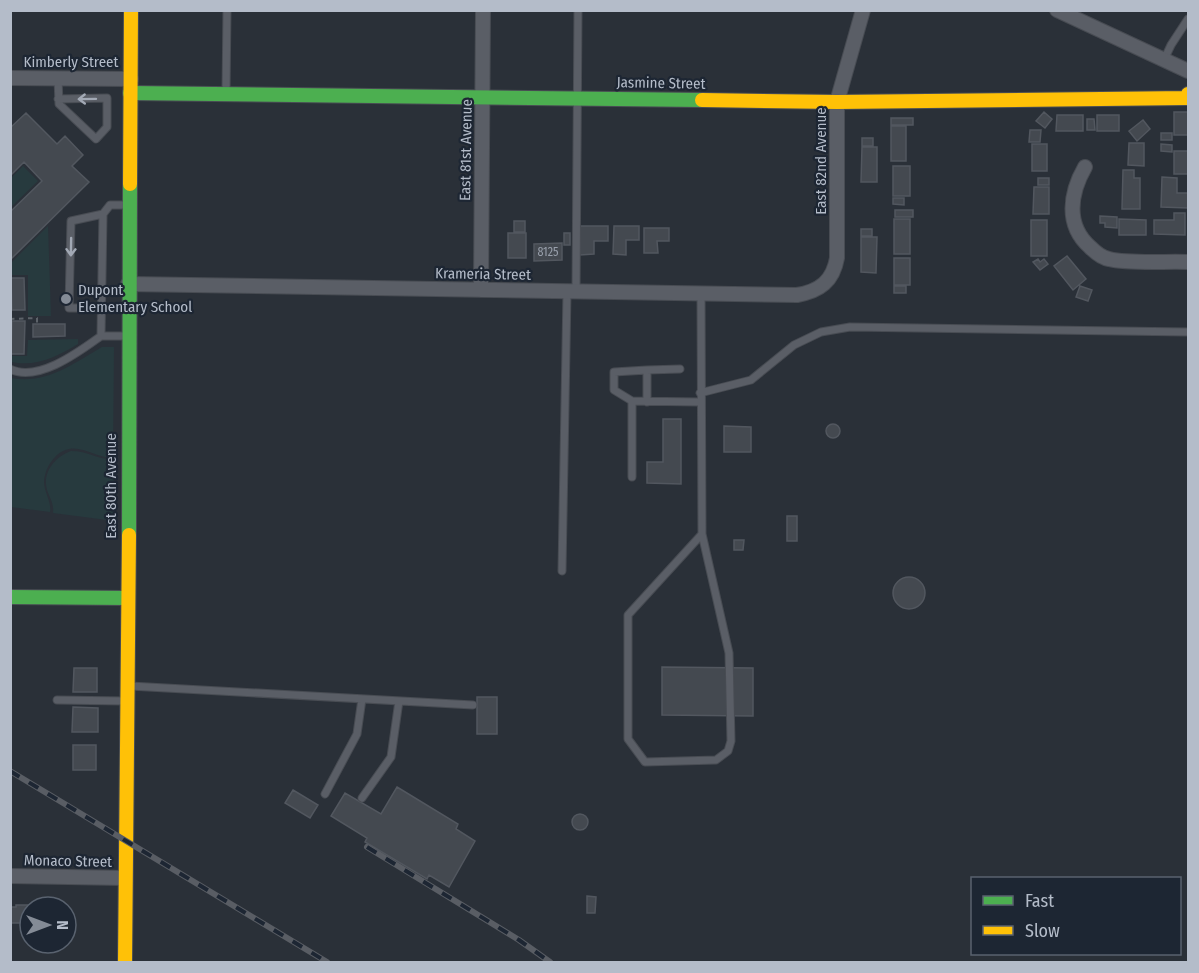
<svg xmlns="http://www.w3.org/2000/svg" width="1199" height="973" font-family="'Fira Sans Condensed',sans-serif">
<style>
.green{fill:#273a3e}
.building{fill:#444950;stroke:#52575f;stroke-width:1.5}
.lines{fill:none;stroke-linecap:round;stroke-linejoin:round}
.lane-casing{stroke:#484c53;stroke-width:9}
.street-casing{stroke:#484c53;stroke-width:16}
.fast-casing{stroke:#484c53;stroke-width:16}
.slow-casing{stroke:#484c53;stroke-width:16}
.path{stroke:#5d636a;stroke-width:2;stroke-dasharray:4.5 4.5;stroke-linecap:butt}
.lane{stroke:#5a5e66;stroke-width:7}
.street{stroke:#5a5e66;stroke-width:14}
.fast{stroke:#4caf50;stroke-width:14}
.slow{stroke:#ffc107;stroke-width:14}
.rail-casing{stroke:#595d64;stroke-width:6}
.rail{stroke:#1d2633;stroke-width:4;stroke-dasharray:11;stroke-linecap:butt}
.oneway{stroke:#a2a9b5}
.poi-dot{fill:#848b96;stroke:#1d2633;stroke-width:2}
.labels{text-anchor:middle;stroke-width:4.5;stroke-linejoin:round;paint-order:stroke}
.number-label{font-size:12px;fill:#989fab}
.street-label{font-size:15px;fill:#b4bcc9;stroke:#1d2633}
.poi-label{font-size:15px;fill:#b4bcc9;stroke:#1d2633;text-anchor:start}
</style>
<rect width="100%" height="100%" fill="#2a3038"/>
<path class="green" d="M23,166L38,181L11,207V178Z
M48,226L51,316H28V275H11V263Z
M78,339V344C56,357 37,367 11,362V356H27L28,340Z
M102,347H114L113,458C93,458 75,438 56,456C49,463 45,471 44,481C44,493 52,502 50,512L11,507V378C46,385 74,363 102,347Z
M71,451C89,451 97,460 113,459L115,521L53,513C54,503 50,499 47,490C42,472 55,457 71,451Z"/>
<path class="building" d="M1044,112L1052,119L1045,128L1036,121Z
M1174,112H1188V135H1174Z
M26,113L57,144L65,136L83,155L72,166L89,182L10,260V212L42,181L24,162L10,176V128Z
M1057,115H1083V131H1056Z
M1097,115H1119V131H1097Z
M891,118H913V125H891Z
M1087,119H1094L1095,130H1087Z
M1143,120L1150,129L1137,141L1129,131Z
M891,126H906V161H891Z
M1030,130H1041L1040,142H1029Z
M1161,133H1172V140H1161Z
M862,138H873V146H862Z
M1129,143H1144V166L1128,165Z
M1032,144H1047V171H1032Z
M1161,144L1172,145V152L1161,151Z
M862,147H877V182H861Z
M1174,151H1188V174H1174Z
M893,166H910V196H893Z
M1123,170H1134V178H1140V209H1122Z
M1162,177L1177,178V193H1188V208L1161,207Z
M1038,178H1049V185H1038Z
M1034,187H1049V214H1033Z
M893,198H904V205L893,204Z
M895,210H913V217H895Z
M1174,213H1185V235L1154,234V220H1174Z
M1100,216L1117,217V228L1105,227V223H1100Z
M894,219H910V254H894Z
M1119,219L1146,220V235H1119Z
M1031,220H1047V256H1031Z
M514,221H525V232H514Z
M580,226H608V241H594V254L580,255Z
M614,226H639V240H626V255L613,254Z
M644,228H669V241H657L658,253H644Z
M861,229H872V236H861Z
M508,233H526V258H508Z
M564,233H570V245H564Z
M861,237H877L876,273L861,272Z
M562,243V260L534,261V244Z
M1067,256L1086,279L1073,290L1054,266Z
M894,258H910V285H894Z
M1038,259L1040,262L1044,259L1048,264L1040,270L1033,262Z
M11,278H24L25,310H12Z
M894,286H906V293H894Z
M1080,286L1092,290L1088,301L1076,297Z
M12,321H25L24,354H11Z
M33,324H65V336L33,337Z
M663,419H681V484L647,483V462H663Z
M826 431a7 7 0 1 1 14 0a7 7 0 1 1-14 0Z
M724,426L751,427V452H724Z
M787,516H797V541H787Z
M734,540H744L743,550H734Z
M893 593a16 16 0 1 1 32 0a16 16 0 1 1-32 0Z
M662,667L753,668V716L662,715Z
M74,668H97V692H73Z
M477,697H497V734H477Z
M73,707L98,708V732H72Z
M73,745H96V770H73Z
M397,787L458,824L456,829L475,841L449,887L429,875L427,879L365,842L367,838L331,816L345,793L381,814Z
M293,790L318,805L310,818L285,803Z
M572 822a8 8 0 1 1 16 0a8 8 0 1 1-16 0Z
M587,896L596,897L595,913H587Z
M16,905H30V923H10V907H16Z"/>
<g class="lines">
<g class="lane-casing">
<path id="lane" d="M1164,60L1171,45L1188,19
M58,78L59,104L96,139L107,127V98L58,99
M226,92L227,10
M127,205H110L103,214L101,336H128
M576,292L578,10
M701,294L702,534L628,615V739L645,762L716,760L728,751L731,741L729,653L702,534
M102,308H69L71,221L103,214
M10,369C38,383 80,351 101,336
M700,393L751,380L794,345L821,332L850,327L1188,332
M632,401L614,390V372L647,370
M647,402V370L680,369
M632,477V401L700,402
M562,571L567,292
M130,686L473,705
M57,700L125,701
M325,794L357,734L362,699
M362,798L391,757L399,701"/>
</g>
<g class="street-casing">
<path id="street" d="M1057,10L1188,71
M10,78L131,79
M1085,167C1070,193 1065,225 1090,247C1095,252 1102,258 1109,259C1129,264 1167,261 1188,262
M128,284L797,295C820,291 833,281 837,258V102L863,10
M481,290L483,10
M10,876L125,878"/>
</g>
<g class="fast-casing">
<path id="fast" d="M130,93L702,100
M129,535L130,184
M10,597L127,598"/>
</g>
<g class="slow-casing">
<path id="slow" d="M702,100L837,102L1187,98L1188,94
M130,184L131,10
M125,962L129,535"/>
</g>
<path class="path" d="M10,300H12
M10,319L37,318V324
M10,345H11"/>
<use href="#lane" class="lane"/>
<use href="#street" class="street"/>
<use href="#fast" class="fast"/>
<use href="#slow" class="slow"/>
<g class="rail-casing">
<path id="rail" d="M10,771L327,962
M367,847L519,940L550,962"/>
</g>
<use href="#rail" class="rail"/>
</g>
<defs><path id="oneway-shaft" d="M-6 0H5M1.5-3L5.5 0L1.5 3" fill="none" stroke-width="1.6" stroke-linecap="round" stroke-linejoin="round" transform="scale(1.5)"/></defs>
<g class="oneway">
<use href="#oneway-shaft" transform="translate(87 99) rotate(179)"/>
<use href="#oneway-shaft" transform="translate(71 247) rotate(91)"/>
</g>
<circle class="poi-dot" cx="66" cy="299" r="6"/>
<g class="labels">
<g class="number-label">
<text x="548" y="256">8125</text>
</g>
<g class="street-label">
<text x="71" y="67">Kimberly Street</text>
<text transform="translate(661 83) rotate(1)" y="5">Jasmine Street</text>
<text transform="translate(466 150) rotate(-89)" y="5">East 81st Avenue</text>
<text transform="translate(821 161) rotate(-90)" y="5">East 82nd Avenue</text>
<text transform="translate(483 274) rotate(1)" y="5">Krameria Street</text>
<text transform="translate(111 486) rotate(-90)" y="5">East 80th Avenue</text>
<text transform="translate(68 861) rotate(1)" y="5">Monaco Street</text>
</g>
<g class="poi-label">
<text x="78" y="295">Dupont<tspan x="78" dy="17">Elementary School</tspan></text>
</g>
</g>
<rect width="1199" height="973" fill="none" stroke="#b4bcc9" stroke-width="24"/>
<rect x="971" y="877" width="210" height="78" fill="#1d2633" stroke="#59626f" stroke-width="1.5"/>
<rect x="983" y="896" width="30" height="9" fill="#4caf50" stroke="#59626f" stroke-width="1.5"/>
<text x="1025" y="907" font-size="18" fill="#b4bcc9">Fast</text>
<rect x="983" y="926" width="30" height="9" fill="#ffc107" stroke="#59626f" stroke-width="1.5"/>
<text x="1025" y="937" font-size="18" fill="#b4bcc9">Slow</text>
<g transform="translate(48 925) rotate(90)"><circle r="28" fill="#1d2633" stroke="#59626f" stroke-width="1.5"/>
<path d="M0-4.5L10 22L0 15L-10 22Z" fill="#848b96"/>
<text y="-9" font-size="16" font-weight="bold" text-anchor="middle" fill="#b4bcc9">N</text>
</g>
</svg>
